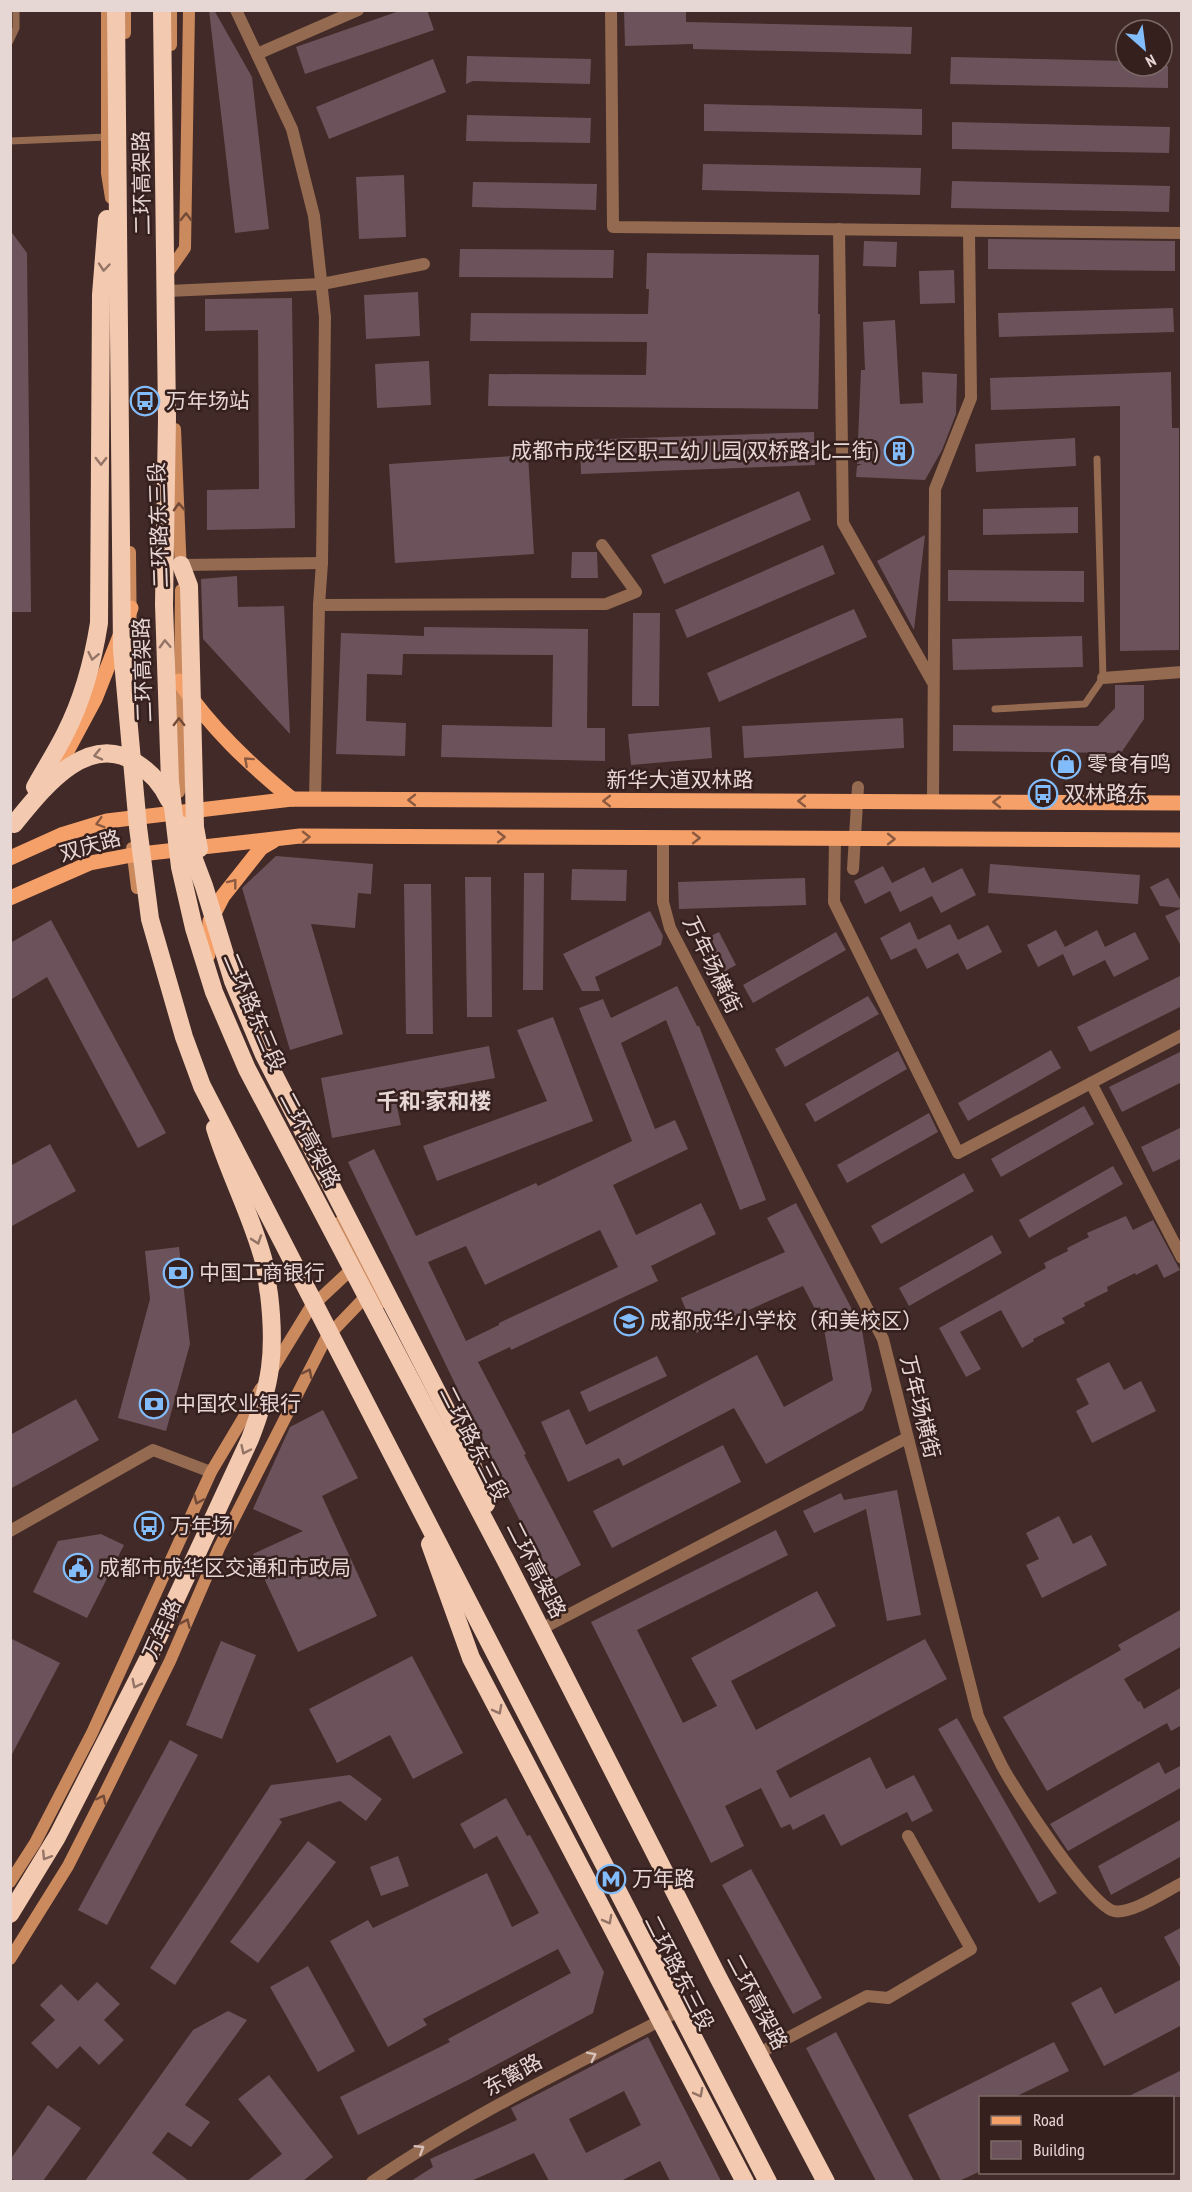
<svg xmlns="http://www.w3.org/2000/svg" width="1192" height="2192" font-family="'PT Sans Narrow','Noto Sans SC',sans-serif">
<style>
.building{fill:#6c535b;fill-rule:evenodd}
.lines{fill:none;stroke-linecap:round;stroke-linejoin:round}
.lane{stroke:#946a50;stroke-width:7}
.street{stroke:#946a50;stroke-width:12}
.secondary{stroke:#cb895e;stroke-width:12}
.primary{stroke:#f6a069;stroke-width:15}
.highway{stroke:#f3c9af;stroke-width:18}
.oneway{stroke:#724a38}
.oneway2{stroke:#947466}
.oneway3{stroke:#8c5a40}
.oneway4{stroke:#d6c0ba}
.labels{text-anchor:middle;stroke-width:5;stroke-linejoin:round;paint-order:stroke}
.street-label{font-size:21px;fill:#e6d6d4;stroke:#36201e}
.poi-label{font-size:21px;fill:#e6d6d4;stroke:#36201e;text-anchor:start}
.neighbourhood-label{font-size:22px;font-weight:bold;fill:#e6d6d4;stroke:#36201e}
</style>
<rect width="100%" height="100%" fill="#412a27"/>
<g class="building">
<path d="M209 10H214L252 77 269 229 235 233Z"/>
<path d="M402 10H427L434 30 305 74 296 47Z"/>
<path d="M624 10H686V22L912 27 911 54 693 49V44L625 46Z"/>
<path d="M467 56 591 59 590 84 473 81 466 84Z"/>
<path d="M951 57 1126 61V66H1168V88L950 84Z"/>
<path d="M433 59 446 92 329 139 316 107Z"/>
<path d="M704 104 922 109V135L704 131Z"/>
<path d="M467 115 591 118 590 143 466 141Z"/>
<path d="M952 122 1170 127 1169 153 952 149Z"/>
<path d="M703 164 921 168 920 195 702 190Z"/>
<path d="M404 175 406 237 359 239 356 177Z"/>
<path d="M952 181 1170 186 1169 212 951 208Z"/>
<path d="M473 182 597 184 596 210 472 207Z"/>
<path d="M10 230 27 253 31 612H10Z"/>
<path d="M988 239 1175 241V271L988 269Z"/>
<path d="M864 241 897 242 896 267 863 266Z"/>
<path d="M460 249 614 250 613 278 459 277Z"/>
<path d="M647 253 819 255 818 314H820L818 409 488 406 489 374 646 375 647 342 470 341 471 313 648 314 649 289H646Z"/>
<path d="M954 270 955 303 920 304 919 271Z"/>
<path d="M418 292 420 336 366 339 364 295Z"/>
<path d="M292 298 295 528 207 530V490L259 489 258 330 205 331V299Z"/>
<path d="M1173 308 1174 332 999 337 998 313Z"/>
<path d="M895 320 900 404 923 403 922 372 957 374 956 414 942 450 925 480 856 477 857 466 862 464H857L861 370H865L863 322Z"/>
<path d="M429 361 431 405 377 408 375 364Z"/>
<path d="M1171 372 1172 428H1179V650L1120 651V406L991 410 990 378Z"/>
<path d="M814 432 815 465 581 474 580 440Z"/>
<path d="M1075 438 1076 466 976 472 975 444Z"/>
<path d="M528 455 534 554 395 563 389 464Z"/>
<path d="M799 491 811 520 664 584 651 555Z"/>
<path d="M1078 507V533L983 535V509Z"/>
<path d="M925 535 920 577 914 630 877 561Z"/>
<path d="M823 545 835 574 687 638 675 610Z"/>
<path d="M572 552H597L598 578H571Z"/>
<path d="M948 570 1084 571V602L948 601Z"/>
<path d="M237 576 238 607 284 606 290 734 203 639 201 579Z"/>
<path d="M854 609 867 637 719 702 707 673Z"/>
<path d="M633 613H660L659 706H632Z"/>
<path d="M424 627 588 629 587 728H605V761L441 757 442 725 552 727 553 655 403 654 402 675 367 674 366 721 406 723 405 756 336 754 341 633 424 636Z"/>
<path d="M1082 636 1083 667 953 670 952 639Z"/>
<path d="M1115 685H1144V719L1121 753 953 751V725L1098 726 1115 708Z"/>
<path d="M903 718 904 748 744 758 742 726Z"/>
<path d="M710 727 712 758 631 765 628 734Z"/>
<path d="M276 856 373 864 371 894 358 893 355 928 311 924 343 1034 290 1050 242 888Z"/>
<path d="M990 864 1140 875 1138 904 988 893Z"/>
<path d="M883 866 892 883 924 867 932 883 962 868 976 895 941 913 932 896 900 912 890 891 865 904 854 881Z"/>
<path d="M572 869 627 870 626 901 571 900Z"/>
<path d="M524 873H544L543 990H523Z"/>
<path d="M465 877H491L492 1017H467Z"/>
<path d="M805 878 806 905 679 909 678 882Z"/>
<path d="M1168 878 1182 903V908L1160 906 1150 887Z"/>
<path d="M404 884H431L433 1034H406Z"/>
<path d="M1182 908V948L1165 916Z"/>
<path d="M650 911 663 936 661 945 595 977 600 991H582L563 954Z"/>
<path d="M51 920 166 1133 138 1148 47 977 10 1000V943Z"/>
<path d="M910 922 918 940 950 924 958 940 988 925 1002 952 967 970 958 953 927 969 916 948 891 960 880 938Z"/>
<path d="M1056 930 1065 947 1097 930 1105 947 1135 932 1149 959 1114 977 1105 960 1073 976 1063 954 1038 967 1027 945Z"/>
<path d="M719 932 736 965 716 976 699 942Z"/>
<path d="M836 932 846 950 753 1003 743 985Z"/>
<path d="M1182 975V1006L1090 1052 1077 1027Z"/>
<path d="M677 986 697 1026H699L766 1200 740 1210 666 1020 621 1043 655 1129 675 1120 688 1149 613 1185 636 1235 701 1203 716 1234 651 1266 658 1281 511 1350 510 1347 478 1362 526 1454 524 1455 581 1565 551 1581 500 1482 502 1480 456 1392 458 1390 348 1162 374 1149 416 1236 536 1183 538 1186 632 1141 579 1008 603 999 611 1018ZM600 1230 618 1267 499 1323V1325L466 1341 428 1262 466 1246 485 1285Z"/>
<path d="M868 996 879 1014 785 1067 775 1049Z"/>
<path d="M553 1017 593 1121 437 1181 423 1146 547 1101 517 1030Z"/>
<path d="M489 1046 495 1078 395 1097 401 1125 332 1138 321 1078Z"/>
<path d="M1051 1050 1061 1068 968 1121 958 1103Z"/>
<path d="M898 1051 907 1069 815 1122 805 1104Z"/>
<path d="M1182 1051V1082L1122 1112 1109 1087Z"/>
<path d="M1084 1106 1094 1124 1001 1177 991 1159Z"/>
<path d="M929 1113 938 1132 847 1183 837 1165Z"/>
<path d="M1182 1127V1158L1153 1172 1141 1147Z"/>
<path d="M50 1144 76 1191 10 1227V1166Z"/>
<path d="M1113 1166 1123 1184 1029 1238 1019 1220Z"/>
<path d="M964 1173 974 1191 881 1244 871 1226Z"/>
<path d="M796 1203 854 1313 859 1312 872 1390 863 1410 766 1464 734 1408 623 1466 619 1458 568 1482 541 1422 569 1409 586 1445 757 1355 784 1407 833 1380 820 1307 815 1309 803 1286 696 1333 681 1298 785 1252 767 1218Z"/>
<path d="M1126 1216 1133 1230 1153 1220 1180 1270 1164 1278 1157 1264 1136 1275 1135 1273 1107 1287 1108 1291 1084 1303 1085 1306 1062 1318 1065 1323 1033 1339 1034 1341 1022 1348 1001 1310 960 1332 981 1369 966 1377 939 1328 1046 1268 1044 1263 1068 1251 1067 1248 1089 1237 1087 1233Z"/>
<path d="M992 1235 1002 1253 909 1306 899 1288Z"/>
<path d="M179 1247 190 1344 166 1431 118 1418 150 1299 145 1251Z"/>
<path d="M657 1356 667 1376 589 1412 580 1392Z"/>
<path d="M1109 1362 1124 1390 1141 1381 1156 1411 1092 1443 1076 1411 1089 1404 1076 1379Z"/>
<path d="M76 1399 99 1440 10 1489V1435Z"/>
<path d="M323 1410 358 1478 322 1496 377 1616 298 1652 253 1554 303 1531 253 1509 290 1427Z"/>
<path d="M723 1445 741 1482 612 1548 593 1511Z"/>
<path d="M897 1490 921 1615 887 1621 866 1509 814 1533 803 1511 841 1493 844 1500Z"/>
<path d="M1059 1516 1073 1544 1091 1535 1107 1565 1042 1598 1026 1565 1039 1559 1026 1533Z"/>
<path d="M776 1530 788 1555 637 1630 683 1723 717 1706 691 1658 817 1591 836 1626 731 1681 756 1730 925 1639 947 1679 776 1771 790 1798 870 1757 886 1789 914 1775 933 1811 912 1822 907 1812 841 1846 824 1814 793 1830 790 1824 781 1828 761 1788 725 1806 744 1846 711 1863 591 1622Z"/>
<path d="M101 1534 124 1545 87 1618 33 1592 58 1541Z"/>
<path d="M1182 1609V1646L1124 1679 1138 1702 1140 1701 1144 1709 1182 1687V1725L1171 1731 1167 1723 1047 1791 1003 1717 1121 1650 1118 1645Z"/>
<path d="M10 1638 60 1663 10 1758Z"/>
<path d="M221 1641 256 1655 222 1739 186 1725Z"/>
<path d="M412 1656 463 1753 413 1779 390 1735 337 1763 309 1709Z"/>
<path d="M957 1718 1057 1893 1039 1903 938 1729Z"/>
<path d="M170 1740 198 1755 107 1925 78 1910Z"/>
<path d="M1159 1762 1165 1774 1182 1765V1787L1068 1851 1050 1824Z"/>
<path d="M350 1775 382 1799 366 1821 340 1801 279 1819 282 1822 175 1985 150 1968 271 1785Z"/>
<path d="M506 1798 527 1836 530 1835 604 1972 593 2013 470 2079 358 2135 340 2097 450 2042 448 2039 571 1973 558 1949 423 2019 427 2025 388 2047 330 1941 368 1920 373 1928 487 1873 512 1927 539 1913 497 1836 474 1849 460 1824Z"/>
<path d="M1182 1819V1856L1111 1895 1098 1866Z"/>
<path d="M308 1841 336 1862 258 1963 230 1942Z"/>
<path d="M398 1856 409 1886 381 1896 370 1867Z"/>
<path d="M751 1869 822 1998 793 2014 722 1885Z"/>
<path d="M1182 1927V1971L1164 1937Z"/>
<path d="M308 1966 355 2051 318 2072 270 1987Z"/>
<path d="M1182 1979V2025L1104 2066 1071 2003 1101 1987 1115 2014Z"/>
<path d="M97 1982 120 2004 104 2020 124 2040 99 2065 80 2046 57 2069 31 2043 55 2020 40 2005 61 1984 78 2001Z"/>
<path d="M228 2011 247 2020 185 2105 210 2122 191 2147 168 2132 152 2153 189 2181H85L193 2030Z"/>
<path d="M836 2032 914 2181H876L806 2048Z"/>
<path d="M648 2037 721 2181H670L660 2161 621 2181H549L534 2153 471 2181H411L433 2167 430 2159 517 2120 511 2108ZM624 2091 641 2125 586 2153 569 2119Z"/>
<path d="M1054 2042 1069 2071 1015 2097H981V2171L959 2181H941L908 2115Z"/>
<path d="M1182 2070V2097H1127Z"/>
<path d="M269 2075 333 2157 303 2181H247L282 2154 238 2099Z"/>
<path d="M48 2105 81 2128 43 2181H16L10 2178V2160Z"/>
</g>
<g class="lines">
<g class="lane">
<path d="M10 41 16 28V10"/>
<path d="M10 141 107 137"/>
<path d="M995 709 1085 704 1103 678 1097 459"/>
</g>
<g class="street">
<path d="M236 10 292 129 314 216 325 317 322 563 319 605 315 799"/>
<path d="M611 10 613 227 1182 233"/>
<path d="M257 54 358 10"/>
<path d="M839 229 843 523 932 681"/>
<path d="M168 291 322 284 424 264"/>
<path d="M181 565 322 563"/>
<path d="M319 605 606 604 636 592 602 545"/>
<path d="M1103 678 1182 672"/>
<path d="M933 802 935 489 971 398 969 231"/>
<path d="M663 838V902L670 928 883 1339 978 1716C986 1733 994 1750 1002 1766 1016 1792 1090 1906 1114 1911 1131 1915 1166 1891 1182 1883"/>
<path d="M835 839 834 902 958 1153 1182 1035"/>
<path d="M853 869 858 787"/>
<path d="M1091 1083 1182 1258"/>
<path d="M10 1531 153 1450 211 1472"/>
<path d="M545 1627 907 1438"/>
<path d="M765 2050 867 1996 888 1998 971 1949 908 1836"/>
<path d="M372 2182C468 2116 574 2065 677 2012"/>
</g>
<g class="secondary">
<path d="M107 10V173L111 198"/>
<path d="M125 33V10"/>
<path d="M171 45V10"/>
<path d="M169 271 185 248 189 10"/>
<path d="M175 429 181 573"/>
<path d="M130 552 131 657"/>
<path d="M179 792 181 590"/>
<path d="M132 848 137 888"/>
<path d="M338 1223 380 1303"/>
<path d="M272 1370 310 1308 356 1265"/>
<path d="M10 1882 35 1843 92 1733 211 1472 261 1388"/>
<path d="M10 1959 68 1866 103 1797 170 1661 219 1548 326 1338 370 1292"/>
</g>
<g class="primary">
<path d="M179 681C211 728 248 763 292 799"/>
<path d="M52 779 95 699 131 608"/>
<path d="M10 858 61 835 107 821 292 799 1182 803"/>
<path d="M10 898 90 863 132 855 300 836 1182 840"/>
<path d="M208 955 210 921 223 896 261 848 273 841"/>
</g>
<g class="highway">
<path d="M116 10 122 650 138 827 150 919 184 1037 202 1086 768 2182"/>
<path d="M162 10 167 418 164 605 170 782 180 867 194 928 214 992 247 1069 505 1559 719 1979 826 2182"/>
<path d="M181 565 189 586 195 827 199 849"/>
<path d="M35 787C45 769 56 752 65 734 83 699 93 661 99 623L101 295 107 219"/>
<path d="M14 824C42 790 86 731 135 762 151 772 161 783 169 800"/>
<path d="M181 825 204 886 233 981 264 1055 467 1450 486 1504"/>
<path d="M430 1544 471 1658 745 2182"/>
<path d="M10 1914 57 1837 149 1657 250 1439C271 1385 276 1352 269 1294 267 1284 267 1273 264 1262 252 1216 229 1174 215 1128"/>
</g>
</g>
<defs><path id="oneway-chevron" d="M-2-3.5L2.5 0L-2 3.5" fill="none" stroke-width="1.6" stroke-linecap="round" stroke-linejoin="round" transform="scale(1.5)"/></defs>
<g class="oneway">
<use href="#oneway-chevron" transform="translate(186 217) rotate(-89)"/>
<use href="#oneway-chevron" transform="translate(179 507) rotate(-93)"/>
<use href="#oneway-chevron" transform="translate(179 722) rotate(-90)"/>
<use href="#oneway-chevron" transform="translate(308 1373) rotate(-63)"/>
<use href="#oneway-chevron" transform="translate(198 1500) rotate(114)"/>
<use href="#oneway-chevron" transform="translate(186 1623) rotate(-66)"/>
<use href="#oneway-chevron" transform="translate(102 1799) rotate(-63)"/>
</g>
<g class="oneway2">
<use href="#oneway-chevron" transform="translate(104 267) rotate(95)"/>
<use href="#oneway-chevron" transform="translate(101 461) rotate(90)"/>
<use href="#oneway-chevron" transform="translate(165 644) rotate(-92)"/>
<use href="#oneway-chevron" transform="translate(93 656) rotate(102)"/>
<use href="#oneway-chevron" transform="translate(98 755) rotate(167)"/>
<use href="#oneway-chevron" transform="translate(257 1240) rotate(71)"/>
<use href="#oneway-chevron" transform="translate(245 1450) rotate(115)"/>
<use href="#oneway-chevron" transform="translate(136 1684) rotate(117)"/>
<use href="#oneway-chevron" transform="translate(498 1710) rotate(62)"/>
<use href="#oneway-chevron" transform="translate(46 1856) rotate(122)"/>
<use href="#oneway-chevron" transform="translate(608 1920) rotate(62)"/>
<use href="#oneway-chevron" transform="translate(699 2093) rotate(62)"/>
</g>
<g class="oneway3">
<use href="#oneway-chevron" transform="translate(248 761) rotate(-138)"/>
<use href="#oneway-chevron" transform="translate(412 800) rotate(-180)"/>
<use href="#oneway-chevron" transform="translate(607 801) rotate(-180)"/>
<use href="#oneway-chevron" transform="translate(802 801) rotate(-180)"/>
<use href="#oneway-chevron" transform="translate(997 802) rotate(-180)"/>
<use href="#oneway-chevron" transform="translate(100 823) rotate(164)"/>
<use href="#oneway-chevron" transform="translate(306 837) rotate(-1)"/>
<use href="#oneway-chevron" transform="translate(501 837)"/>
<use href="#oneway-chevron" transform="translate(696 838)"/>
<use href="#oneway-chevron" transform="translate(891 839)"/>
<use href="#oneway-chevron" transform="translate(233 883) rotate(-52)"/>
</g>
<g class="oneway4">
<use href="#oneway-chevron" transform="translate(592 2056) rotate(-27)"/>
<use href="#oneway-chevron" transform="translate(420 2149) rotate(-32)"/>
</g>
<defs>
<g id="bus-ring" transform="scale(1.5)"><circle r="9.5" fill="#36201e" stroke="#82bcfa" stroke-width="1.5"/><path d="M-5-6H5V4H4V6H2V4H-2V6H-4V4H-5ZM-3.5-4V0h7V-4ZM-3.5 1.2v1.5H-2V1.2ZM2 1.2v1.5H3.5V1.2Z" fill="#82bcfa"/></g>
<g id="building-ring" transform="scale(1.5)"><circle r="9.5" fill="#36201e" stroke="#82bcfa" stroke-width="1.5"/><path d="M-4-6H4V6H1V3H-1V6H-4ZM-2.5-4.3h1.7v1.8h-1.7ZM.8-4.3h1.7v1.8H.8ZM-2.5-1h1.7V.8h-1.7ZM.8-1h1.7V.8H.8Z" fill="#82bcfa"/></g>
<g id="shop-ring" transform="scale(1.5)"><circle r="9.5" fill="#36201e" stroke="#82bcfa" stroke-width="1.5"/><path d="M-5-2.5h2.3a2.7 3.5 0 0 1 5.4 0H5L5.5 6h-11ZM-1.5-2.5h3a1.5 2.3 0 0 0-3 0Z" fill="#82bcfa"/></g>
<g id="bank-ring" transform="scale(1.5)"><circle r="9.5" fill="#36201e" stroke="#82bcfa" stroke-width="1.5"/><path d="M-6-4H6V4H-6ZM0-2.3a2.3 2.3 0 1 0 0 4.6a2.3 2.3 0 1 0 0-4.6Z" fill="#82bcfa"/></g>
<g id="school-ring" transform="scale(1.5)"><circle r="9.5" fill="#36201e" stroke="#82bcfa" stroke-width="1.5"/><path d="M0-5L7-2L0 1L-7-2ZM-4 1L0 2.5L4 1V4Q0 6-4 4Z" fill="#82bcfa"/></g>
<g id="civic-ring" transform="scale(1.5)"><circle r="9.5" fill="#36201e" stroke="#82bcfa" stroke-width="1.5"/><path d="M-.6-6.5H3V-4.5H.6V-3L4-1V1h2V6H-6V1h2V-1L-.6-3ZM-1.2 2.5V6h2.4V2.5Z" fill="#82bcfa"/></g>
<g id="metro-ring" transform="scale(1.5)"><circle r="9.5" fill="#36201e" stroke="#82bcfa" stroke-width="1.5"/><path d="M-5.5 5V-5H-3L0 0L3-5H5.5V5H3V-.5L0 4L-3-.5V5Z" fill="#82bcfa"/></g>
</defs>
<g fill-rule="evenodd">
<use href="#bus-ring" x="145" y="401"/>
<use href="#building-ring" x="899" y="451"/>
<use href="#shop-ring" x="1066" y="764"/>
<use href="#bus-ring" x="1043" y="794"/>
<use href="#bank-ring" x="178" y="1273"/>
<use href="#school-ring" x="629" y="1321"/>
<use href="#bank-ring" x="154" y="1404"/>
<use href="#bus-ring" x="149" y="1526"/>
<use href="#civic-ring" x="78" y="1568"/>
<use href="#metro-ring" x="611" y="1879"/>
</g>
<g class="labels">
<g class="street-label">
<text transform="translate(142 183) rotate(-91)" y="7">二环高架路</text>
<text transform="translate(159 525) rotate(-92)" y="7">二环路东三段</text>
<text transform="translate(143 670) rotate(-92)" y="7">二环高架路</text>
<text x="680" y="787">新华大道双林路</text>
<text transform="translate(90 846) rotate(-16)" y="7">双庆路</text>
<text transform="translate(712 965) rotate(64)" y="7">万年场横街</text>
<text transform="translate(254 1012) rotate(67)" y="7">二环路东三段</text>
<text transform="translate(310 1140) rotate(62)" y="7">二环高架路</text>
<text transform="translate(920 1407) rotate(76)" y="7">万年场横街</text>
<text transform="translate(474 1444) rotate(63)" y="7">二环路东三段</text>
<text transform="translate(536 1570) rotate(63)" y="7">二环高架路</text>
<text transform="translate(162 1629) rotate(-66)" y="7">万年路</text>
<text transform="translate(679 1973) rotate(63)" y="7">二环路东三段</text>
<text transform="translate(757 2002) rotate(62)" y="7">二环高架路</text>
<text transform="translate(513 2075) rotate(-29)" y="7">东篱路</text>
</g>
<g class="poi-label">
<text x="166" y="408">万年场站</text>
<text x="878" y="458" text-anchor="end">成都市成华区职工幼儿园(双桥路北二街)</text>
<text x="1087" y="771">零食有鸣</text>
<text x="1064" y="801">双林路东</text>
<text x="199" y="1280">中国工商银行</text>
<text x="650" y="1328">成都成华小学校（和美校区）</text>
<text x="175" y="1411">中国农业银行</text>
<text x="170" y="1533">万年场</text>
<text x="99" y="1575">成都市成华区交通和市政局</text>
<text x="632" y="1886">万年路</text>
</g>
<g class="neighbourhood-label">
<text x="434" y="1109">千和·家和楼</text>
</g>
</g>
<rect width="1192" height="2192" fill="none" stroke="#e6d6d4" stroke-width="24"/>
<rect x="979" y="2096" width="195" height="78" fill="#36201e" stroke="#7c6967" stroke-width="1.5"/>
<rect x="991" y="2116" width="30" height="9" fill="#f6a069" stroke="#7c6967" stroke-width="1.5"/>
<text x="1033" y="2126" font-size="18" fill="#e6d6d4">Road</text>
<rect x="991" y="2141" width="30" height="18" fill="#6c535b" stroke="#7c6967" stroke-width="1.5"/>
<text x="1033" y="2156" font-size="18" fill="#e6d6d4">Building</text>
<g transform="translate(1144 48) rotate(152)"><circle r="28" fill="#36201e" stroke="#7c6967" stroke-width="1.5"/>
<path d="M0-4.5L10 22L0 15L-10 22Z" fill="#82bcfa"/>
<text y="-9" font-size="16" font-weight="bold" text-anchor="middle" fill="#e6d6d4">N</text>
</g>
</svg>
